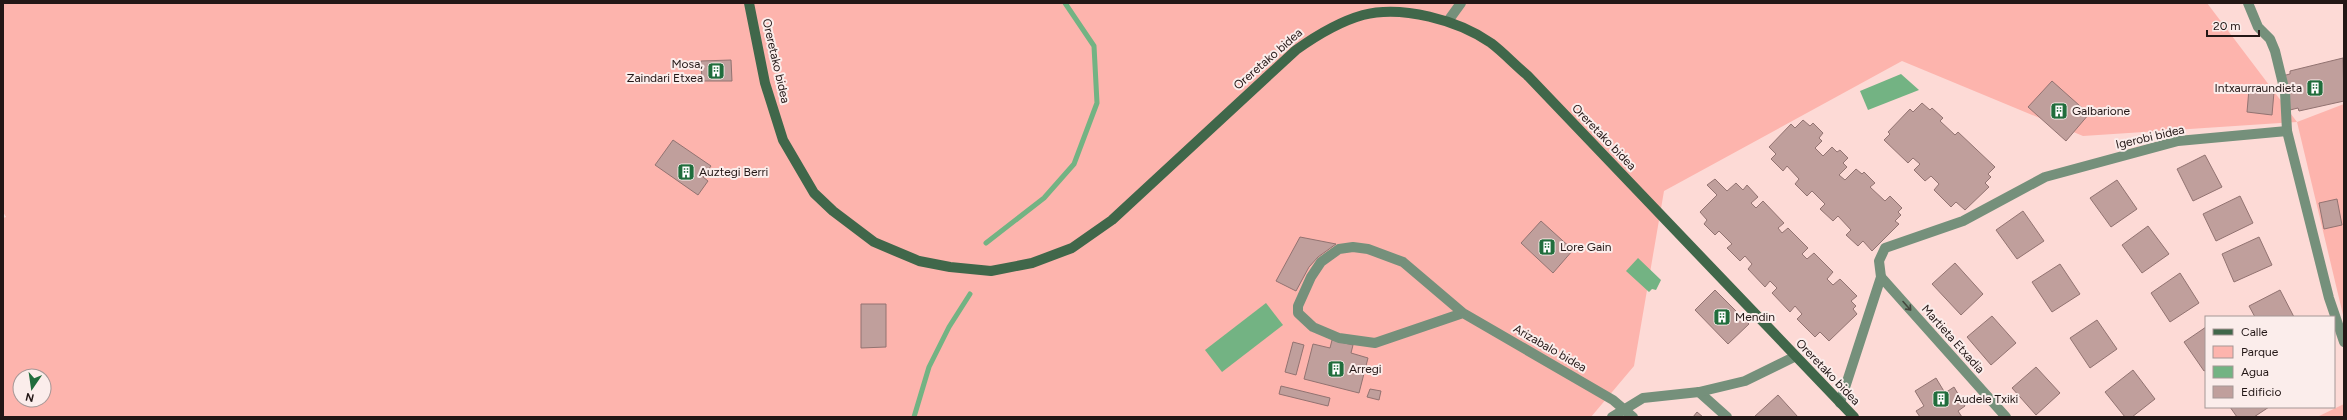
<svg xmlns="http://www.w3.org/2000/svg" width="2347" height="420" font-family="Figtree,sans-serif">
<style>
.green{fill:#fdb4ad;fill-rule:evenodd}
.water{fill:#73b383}
.lines{fill:none;stroke-linecap:round;stroke-linejoin:round}
.stream{stroke:#73b383;stroke-width:5}
.building{fill:#c09f9c;stroke:#927371}
.street{stroke:#75907b;stroke-width:10}
.secondary{stroke:#40674a;stroke-width:10}
.oneway{stroke:#44473e}
.labels{text-anchor:middle;stroke-width:4;stroke-linejoin:round;paint-order:stroke}
.street-label{font-size:12px;fill:#231716;stroke:#fbedeb}
.poi-label{font-size:12px;fill:#231716;stroke:#fbedeb;text-anchor:start}
</style>
<rect width="100%" height="100%" fill="#fddad6"/>
<g class="green">
<path d="M3 3H2207L2297 122 2344 104V319L2297 122 2083 136 1902 61 1664 191 1634 366 1591 417H3V218L6 217 3 212ZM20 376H44V400H20Z"/>
<path d="M2344 404V417H2317Z"/>
</g>
<g class="water">
<path d="M1901 74 1919 90 1868 110 1860 91Z"/>
<path d="M1638 258 1661 280 1656 290 1652 289 1649 292 1626 271Z"/>
<path d="M1266 303 1283 325 1222 372 1205 350Z"/>
</g>
<g class="lines">
<g class="stream">
<path d="M986 243 1044 198 1074 164 1097 103 1094 46 1065 3"/>
<path d="M914 417 929 367 949 327 970 294"/>
</g>
</g>
<g class="building">
<path d="M2343 58 2344 101 2299 111 2298 108 2290 110 2282 76 2290 74V71Z"/>
<path d="M731 60 732 81H702L701 61Z"/>
<path d="M2052 81 2089 114 2066 141 2028 107Z"/>
<path d="M2249 89 2274 92 2272 115 2247 112Z"/>
<path d="M1922 103 1930 110 1932 108 1943 118 1940 121 1955 135 1958 132 1995 167 1988 174 1991 177 1985 183 1989 187 1965 210 1956 202 1951 207 1934 190 1939 184 1931 176 1925 181 1914 170 1920 164 1913 158 1908 163 1884 140 1890 134 1888 132 1910 109 1913 112Z"/>
<path d="M1803 120 1810 126 1813 123 1823 133 1819 138 1822 141 1815 148 1823 156 1832 147 1837 152 1840 150 1848 158 1843 163 1847 167 1839 175 1845 180 1856 169 1862 174 1864 172 1875 183 1870 187 1885 201 1890 196 1902 208 1898 212 1901 215 1895 221 1899 224 1872 251 1863 241 1858 246 1846 235 1851 230 1838 216 1833 221 1820 209 1825 204 1812 191 1807 196 1795 184 1799 179 1787 166 1783 171 1771 159 1776 154 1769 147 1791 124 1795 128Z"/>
<path d="M673 140 711 166 703 177 708 181 698 195 655 165Z"/>
<path d="M2205 155 2222 187 2193 201 2177 169Z"/>
<path d="M1715 179 1727 191 1736 183 1743 190 1747 185 1758 197 1751 203 1756 208 1763 201 1784 223 1778 228 1782 233 1788 228 1808 248 1802 254 1807 259 1814 253 1833 272 1827 279 1833 285 1840 279 1857 296 1851 301 1856 306 1853 309 1857 314 1829 341 1820 332 1815 337 1797 319 1802 314 1795 306 1790 312 1772 293 1777 288 1770 281 1765 287 1748 269 1752 264 1745 256 1740 261 1727 248 1732 244 1719 231 1715 235 1704 224 1707 220 1700 212 1717 195 1707 185Z"/>
<path d="M2117 180 2137 209 2111 227 2090 198Z"/>
<path d="M2240 196 2253 223 2216 241 2203 214Z"/>
<path d="M2337 199 2342 225 2324 229 2319 203Z"/>
<path d="M2023 211 2044 241 2017 259 1996 230Z"/>
<path d="M1541 221 1573 250 1553 273 1521 243Z"/>
<path d="M2148 226 2169 254 2142 273 2122 245Z"/>
<path d="M1300 237 1336 244 1318 257 1309 267 1296 291 1276 281Z"/>
<path d="M2259 237 2272 265 2234 282 2222 254Z"/>
<path d="M1955 263 1983 294 1961 315 1932 284Z"/>
<path d="M2060 264 2080 294 2052 312 2032 282Z"/>
<path d="M2180 273 2199 303 2170 322 2151 293Z"/>
<path d="M1715 290 1749 324 1728 344 1695 310Z"/>
<path d="M2280 290 2294 317H2255L2249 306Z"/>
<path d="M861 304H886V347L861 348Z"/>
<path d="M1992 316 2016 343 1991 365 1967 337Z"/>
<path d="M2097 320 2117 349 2090 368 2070 338Z"/>
<path d="M2206 327V370L2204 371 2184 342Z"/>
<path d="M1332 340 1353 345 1351 353 1368 358 1359 393 1304 379 1313 344 1330 348Z"/>
<path d="M1293 342 1304 345 1296 375 1285 372Z"/>
<path d="M2036 367 2060 393 2036 415 2012 388Z"/>
<path d="M2133 370 2155 399 2132 417H2125L2105 392Z"/>
<path d="M1936 378 1945 393 1954 387 1965 406 1958 411 1962 417H1920L1916 411 1924 406 1915 391Z"/>
<path d="M1281 386 1330 398 1328 406 1279 394Z"/>
<path d="M1370 389 1381 391 1379 400 1367 397Z"/>
<path d="M1778 395 1798 417H1754Z"/>
<path d="M2230 407H2269L2254 417H2237Z"/>
<path d="M1697 412 1703 417H1693Z"/>
</g>
<g class="lines">
<g class="street">
<path d="M2248 3 2258 27 2270 39 2275 51 2285 92 2287 131 2329 298 2344 342"/>
<path d="M1448 21 1461 3"/>
<path d="M1881 277 2006 417"/>
<path d="M1463 313 1403 262 1368 249 1353 247 1339 249 1321 262 1311 277 1298 306V313L1313 327 1339 338 1375 343 1463 313 1613 400 1633 417"/>
<path d="M1699 392 1727 417"/>
<path d="M1840 403 1881 277 1879 261 1885 248 1963 221 2045 177 2178 141 2287 131"/>
<path d="M1612 417 1643 398 1699 392 1745 381 1794 357"/>
</g>
<path class="secondary" d="M749 3 765 83 783 140 814 193 833 211 874 242 919 261 950 267 991 271 1032 263 1072 248 1112 220 1296 50C1317 35 1338 22 1363 15 1402 5 1458 20 1491 43 1503 52 1515 65 1527 75L1854 417"/>
</g>
<defs><path id="oneway-shaft" d="M-6 0H5M1.5-3L5.5 0L1.5 3" fill="none" stroke-width="1.6" stroke-linecap="round" stroke-linejoin="round"/></defs>
<use class="oneway" href="#oneway-shaft" transform="translate(1907 306) rotate(48)"/>
<defs>
<g id="building-square" transform="scale(0.9)"><rect x="-9" y="-9" width="18" height="18" rx="4" fill="#206d3c" stroke="#fbedeb"/><path d="M-4-6H4V6H1V3H-1V6H-4ZM-2.5-4.3h1.7v1.8h-1.7ZM.8-4.3h1.7v1.8H.8ZM-2.5-1h1.7V.8h-1.7ZM.8-1h1.7V.8H.8Z" fill="#fff"/></g>
</defs>
<g fill-rule="evenodd">
<use href="#building-square" x="716" y="71"/>
<use href="#building-square" x="2315" y="88"/>
<use href="#building-square" x="2059" y="111"/>
<use href="#building-square" x="686" y="172"/>
<use href="#building-square" x="1547" y="247"/>
<use href="#building-square" x="1722" y="317"/>
<use href="#building-square" x="1336" y="369"/>
<use href="#building-square" x="1941" y="399"/>
</g>
<g class="labels">
<g class="street-label">
<text transform="translate(1268 59) rotate(-41)" y="4">Oreretako bidea</text>
<text transform="translate(776 61) rotate(77)" y="4">Oreretako bidea</text>
<text transform="translate(1604 137) rotate(46)" y="4">Oreretako bidea</text>
<text transform="translate(2150 137) rotate(-13)" y="4">Igerobi bidea</text>
<text transform="translate(1953 339) rotate(48)" y="4">Martieta Etxadia</text>
<text transform="translate(1550 348) rotate(30)" y="4">Arizabalo bidea</text>
<text transform="translate(1828 372) rotate(46)" y="4">Oreretako bidea</text>
</g>
<g class="poi-label">
<text x="703" y="68" text-anchor="end">Mosa,<tspan x="703" dy="14">Zaindari Etxea</tspan></text>
<text x="2302" y="92" text-anchor="end">Intxaurraundieta</text>
<text x="2072" y="115">Galbarione</text>
<text x="699" y="176">Auztegi Berri</text>
<text x="1560" y="251">Lore Gain</text>
<text x="1735" y="321">Mendin</text>
<text x="1349" y="373">Arregi</text>
<text x="1954" y="403">Audele Txiki</text>
</g>
</g>
<rect width="2347" height="420" fill="none" stroke="#231716" stroke-width="8"/>
<rect x="2205" y="316" width="130" height="92" fill="#fbedeb" stroke="#a59796"/>
<rect x="2213" y="329" width="20" height="6" fill="#40674a" stroke="#a59796"/>
<text x="2241" y="336" font-size="12" fill="#231716">Calle</text>
<rect x="2213" y="346" width="20" height="12" fill="#fdb4ad" stroke="#a59796"/>
<text x="2241" y="356" font-size="12" fill="#231716">Parque</text>
<rect x="2213" y="366" width="20" height="12" fill="#73b383" stroke="#a59796"/>
<text x="2241" y="376" font-size="12" fill="#231716">Agua</text>
<rect x="2213" y="386" width="20" height="12" fill="#c09f9c" stroke="#a59796"/>
<text x="2241" y="396" font-size="12" fill="#231716">Edificio</text>
<g transform="translate(32 388) rotate(193)"><circle r="19" fill="#fbedeb" stroke="#a59796"/>
<path d="M0-3L7 15L0 10L-7 15Z" fill="#206d3c"/>
<text y="-6" font-size="11" font-weight="bold" text-anchor="middle" fill="#231716">N</text>
</g>
<path d="M2207 30v6h52v-6" fill="none" stroke="#231716" stroke-width="2"/>
<text x="2213" y="30" font-size="12" fill="#231716" stroke="#fbedeb" stroke-width="3" paint-order="stroke">20 m</text>
</svg>
